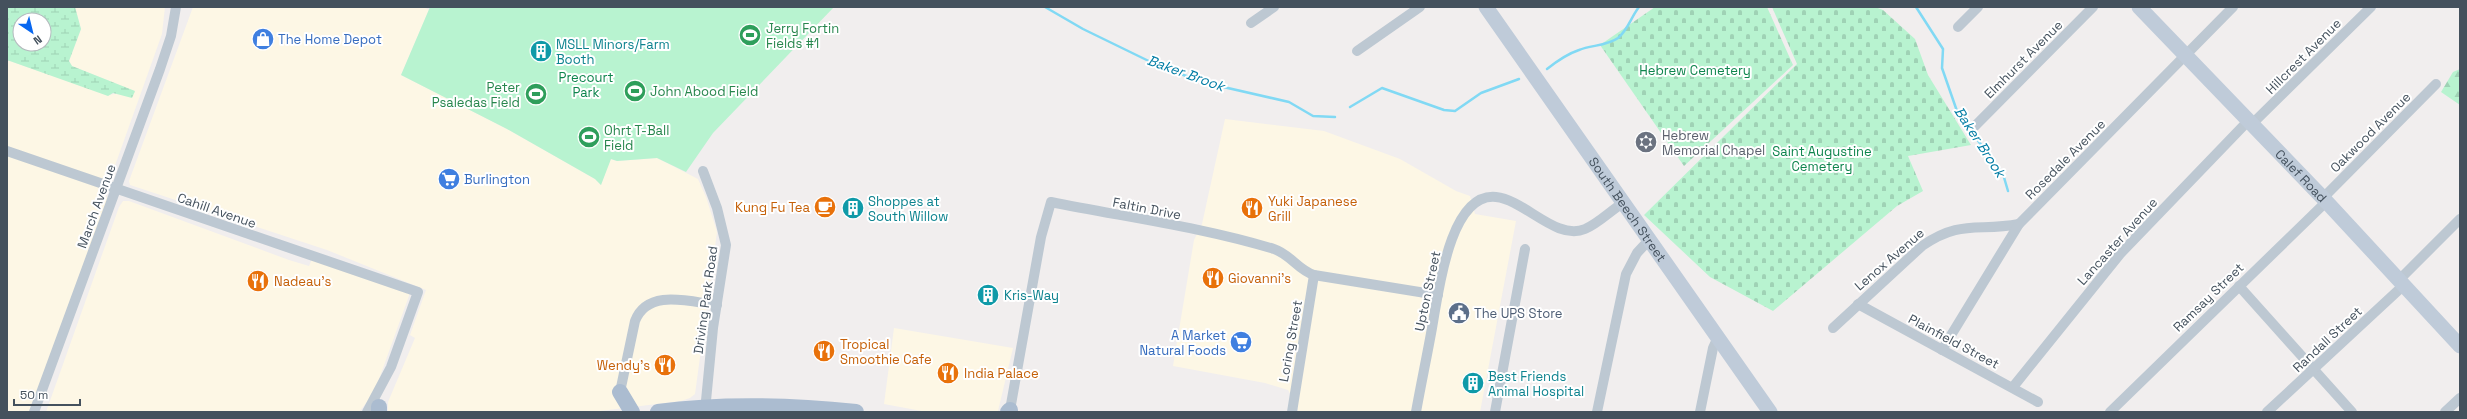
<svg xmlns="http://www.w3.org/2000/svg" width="2467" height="419" font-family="'Space Grotesk',sans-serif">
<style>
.commercial{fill:#fdf7e5}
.forest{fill:url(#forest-firs)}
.wetland{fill:url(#wetland-marsh);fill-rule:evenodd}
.cemetery{fill:url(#cemetery-stones)}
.park{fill:#b8f3d0}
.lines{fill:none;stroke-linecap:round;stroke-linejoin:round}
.stream{stroke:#81d9f4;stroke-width:2.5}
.street{stroke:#bdc8d2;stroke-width:10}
.secondary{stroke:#bfcbd9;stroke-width:15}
.primary{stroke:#abbcd0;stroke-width:16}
.labels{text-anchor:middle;stroke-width:4;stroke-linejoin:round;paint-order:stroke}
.leisure-label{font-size:13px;fill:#27864d;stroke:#fff;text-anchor:start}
.shop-label{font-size:13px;fill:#366cbe;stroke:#fff;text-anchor:start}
.culture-label{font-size:13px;fill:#0d838f;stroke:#fff;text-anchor:start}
.street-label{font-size:13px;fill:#44515d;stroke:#fff}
.park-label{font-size:13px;fill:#0e854d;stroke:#fff}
.worship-label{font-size:13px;fill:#5b616d;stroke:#fff;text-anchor:start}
.food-label{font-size:13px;fill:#c56008;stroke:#fff;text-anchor:start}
.service-label{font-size:13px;fill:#4e5e75;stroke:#fff;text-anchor:start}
.water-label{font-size:14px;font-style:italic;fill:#027da5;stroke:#fff}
</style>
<defs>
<pattern id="forest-firs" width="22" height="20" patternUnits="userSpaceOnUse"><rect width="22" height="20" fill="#b8f3d0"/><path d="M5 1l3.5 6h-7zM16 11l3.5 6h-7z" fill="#9fd2b5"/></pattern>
<pattern id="wetland-marsh" width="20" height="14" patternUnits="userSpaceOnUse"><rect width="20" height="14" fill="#b8f3d0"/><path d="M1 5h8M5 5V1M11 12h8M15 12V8" fill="none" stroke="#9fd2b5"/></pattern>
<pattern id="cemetery-stones" width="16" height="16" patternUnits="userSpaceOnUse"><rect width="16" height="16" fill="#b8f3d0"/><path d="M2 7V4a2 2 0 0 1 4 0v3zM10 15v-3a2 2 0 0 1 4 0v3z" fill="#9fd2b5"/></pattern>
</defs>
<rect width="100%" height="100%" fill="#f1eeee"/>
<g class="commercial">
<path d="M75 7H165L162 34 112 174 103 190 111 205 34 412H7V60L108 95 134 91 72 66 69 61 81 29Z"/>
<path d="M193 7H424L429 10 401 75 507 129 595 179 601 185 610 159 617 161 657 158 698 179 706 197 717 232 695 394 690 398 681 401 592 412H388V402L415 338 410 335 426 290 327 250 130 185 129 181Z"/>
<path d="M1225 119 1324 131 1400 159 1456 191 1470 196 1475 214 1516 221 1480 412H1298L1297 405 1288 390 1265 383 1173 366 1194 240 1202 224Z"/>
<path d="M123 201H129L289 260 309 266 312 259 410 293 374 393 359 412H46L119 207Z"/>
<path d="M894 328 1013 348 998 411 927 412 884 404Z"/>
</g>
<path class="forest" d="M2460 69V105L2441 92 2453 72Z"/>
<path class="wetland" d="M7 7H75L81 29 69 61 72 66 135 91 132 98 113 93 108 96 7 60ZM20 20H44V44H20Z"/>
<g class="cemetery">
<path d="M1655 7H1767L1793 65 1684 166 1600 45Z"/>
<path d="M1772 7H1875L1883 10 1915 39 1928 75 1971 145 1908 156 1923 191 1897 206 1773 311 1710 277 1644 215 1797 64Z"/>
</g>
<path class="park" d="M430 7H834L713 133 686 172 657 158 617 161 611 159 601 185 595 179 507 129 401 75Z"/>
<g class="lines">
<g class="stream">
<path d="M1045 7 1083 29 1161 67 1206 83 1289 102 1313 116 1335 117"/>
<path d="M1916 7 1943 49 1942 68 1958 114 2003 174 2008 191"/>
<path d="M1547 69C1557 61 1567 54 1579 50 1591 45 1607 46 1618 38 1628 30 1631 17 1639 7"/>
<path d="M1350 107 1382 88 1444 110 1455 111 1481 93 1519 79"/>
</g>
<g class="street">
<path d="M1251 23 1274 7"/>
<path d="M1958 27 1978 7"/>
<path d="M1357 51 1420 7"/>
<path d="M2252 124 2371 7"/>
<path d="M1972 129 2093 7"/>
<path d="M7 151 418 292 391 367 367 412"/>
<path d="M703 171 717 208 726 245 713 328 705 411"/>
<path d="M2323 198 2436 84"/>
<path d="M2399 280 2460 219"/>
<path d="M2239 286 2352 412"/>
<path d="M1858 304 2038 402"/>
<path d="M1833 328 1922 246C1961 219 1978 232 2019 224"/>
<path d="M1942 350 2019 224 2233 7"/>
<path d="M2013 387 2120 254 2249 120"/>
<path d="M620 392 635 321C648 288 690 302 717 305"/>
<path d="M1010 410 1041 237 1051 202C1125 217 1202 227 1274 249 1290 254 1298 270 1314 275L1438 295"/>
<path d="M34 412 160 69 171 36 176 7"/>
<path d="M1292 412 1314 275"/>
<path d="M1416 412C1421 384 1427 356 1432 328 1438 296 1449 192 1496 197 1525 200 1556 241 1585 229 1599 223 1610 211 1623 203"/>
<path d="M1495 412 1525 249"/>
<path d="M1597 412 1626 274 1637 253 1649 240"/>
<path d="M1700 412 1713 348 1718 337"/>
<path d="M2110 412 2326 202"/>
<path d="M2267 412 2404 285"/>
<path d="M2445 412 2460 398"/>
</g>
<g class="secondary">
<path id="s1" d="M1486 7 1770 412"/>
<path id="s2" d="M2139 7 2323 198 2460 346"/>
</g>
<g class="primary">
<path d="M620 392 632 412"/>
<path d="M379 407V412"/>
<path d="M658 412C724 403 789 405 856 412"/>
<path d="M1008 412 1010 410V412"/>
</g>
</g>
<defs>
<g id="stadium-disc" transform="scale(1.15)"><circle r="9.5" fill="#2e9e5b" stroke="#fff"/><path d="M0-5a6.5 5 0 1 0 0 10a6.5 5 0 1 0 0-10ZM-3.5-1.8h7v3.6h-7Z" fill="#fff"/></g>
<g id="shop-disc" transform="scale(1.15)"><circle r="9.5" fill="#3f7fe0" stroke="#fff"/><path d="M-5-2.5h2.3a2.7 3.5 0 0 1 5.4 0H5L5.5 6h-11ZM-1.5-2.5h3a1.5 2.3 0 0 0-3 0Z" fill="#fff"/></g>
<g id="building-disc" transform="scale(1.15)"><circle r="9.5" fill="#0f9aa8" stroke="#fff"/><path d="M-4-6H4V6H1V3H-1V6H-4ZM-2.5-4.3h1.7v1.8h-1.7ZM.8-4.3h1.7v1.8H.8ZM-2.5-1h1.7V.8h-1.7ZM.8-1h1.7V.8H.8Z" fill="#fff"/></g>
<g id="synagogue-disc" transform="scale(1.15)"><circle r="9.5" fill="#6b7280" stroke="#fff"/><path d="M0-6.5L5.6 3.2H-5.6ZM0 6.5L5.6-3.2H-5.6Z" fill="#fff"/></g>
<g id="supermarket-disc" transform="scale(1.15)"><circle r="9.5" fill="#3f7fe0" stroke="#fff"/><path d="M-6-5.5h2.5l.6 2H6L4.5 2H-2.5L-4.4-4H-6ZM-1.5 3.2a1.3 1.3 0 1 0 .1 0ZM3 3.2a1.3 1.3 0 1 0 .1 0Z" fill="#fff"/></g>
<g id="cafe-disc" transform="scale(1.15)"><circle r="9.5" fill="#e8710a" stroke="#fff"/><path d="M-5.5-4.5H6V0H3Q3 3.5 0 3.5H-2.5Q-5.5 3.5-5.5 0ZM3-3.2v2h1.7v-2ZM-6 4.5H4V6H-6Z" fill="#fff"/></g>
<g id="restaurant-disc" transform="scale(1.15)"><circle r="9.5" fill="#e8710a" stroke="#fff"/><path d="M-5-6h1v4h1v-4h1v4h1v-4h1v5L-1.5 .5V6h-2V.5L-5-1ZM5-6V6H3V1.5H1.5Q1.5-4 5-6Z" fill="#fff"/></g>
<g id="civic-disc" transform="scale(1.15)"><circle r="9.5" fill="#5c6f8a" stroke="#fff"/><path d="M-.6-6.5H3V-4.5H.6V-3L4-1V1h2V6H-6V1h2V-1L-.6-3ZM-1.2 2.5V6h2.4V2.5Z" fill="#fff"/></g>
</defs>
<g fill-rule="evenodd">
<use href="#stadium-disc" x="750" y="35"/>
<use href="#shop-disc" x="263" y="39"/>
<use href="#building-disc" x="541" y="51"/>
<use href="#stadium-disc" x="635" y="91"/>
<use href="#stadium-disc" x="536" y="94"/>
<use href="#stadium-disc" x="589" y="137"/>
<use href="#synagogue-disc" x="1646" y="142"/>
<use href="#supermarket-disc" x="449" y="179"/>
<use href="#cafe-disc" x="825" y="207"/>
<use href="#building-disc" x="853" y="208"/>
<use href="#restaurant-disc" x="1252" y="208"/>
<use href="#restaurant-disc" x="1213" y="278"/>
<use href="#restaurant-disc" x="258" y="281"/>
<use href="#building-disc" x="988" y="295"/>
<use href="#civic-disc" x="1459" y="313"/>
<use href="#supermarket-disc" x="1241" y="342"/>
<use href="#restaurant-disc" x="824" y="351"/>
<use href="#restaurant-disc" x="665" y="365"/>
<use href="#restaurant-disc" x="948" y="373"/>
<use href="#building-disc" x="1473" y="383"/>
</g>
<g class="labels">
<g class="leisure-label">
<text x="766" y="33">Jerry Fortin<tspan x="766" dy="15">Fields #1</tspan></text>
<text x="520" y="92" text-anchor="end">Peter<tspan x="520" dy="15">Psaledas Field</tspan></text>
<text x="650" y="96">John Abood Field</text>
<text x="604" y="135">Ohrt T-Ball<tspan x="604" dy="15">Field</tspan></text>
</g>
<g class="shop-label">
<text x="278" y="44">The Home Depot</text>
<text x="464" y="184">Burlington</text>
<text x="1226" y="340" text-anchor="end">A Market<tspan x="1226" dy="15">Natural Foods</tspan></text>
</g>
<g class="culture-label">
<text x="556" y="49">MSLL Minors/Farm<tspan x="556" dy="15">Booth</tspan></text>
<text x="868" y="206">Shoppes at<tspan x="868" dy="15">South Willow</tspan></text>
<text x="1004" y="300">Kris-Way</text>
<text x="1488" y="381">Best Friends<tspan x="1488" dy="15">Animal Hospital</tspan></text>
</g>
<g class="street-label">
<text transform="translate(2303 56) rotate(-45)" y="5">Hillcrest Avenue</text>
<text transform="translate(2023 59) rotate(-45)" y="5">Elmhurst Avenue</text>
<text transform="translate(2370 132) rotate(-45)" y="5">Oakwood Avenue</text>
<text transform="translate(2065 159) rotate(-45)" y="5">Rosedale Avenue</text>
<text dy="5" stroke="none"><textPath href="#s2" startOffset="234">Calef Road</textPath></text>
<text transform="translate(96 206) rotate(-70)" y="5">March Avenue</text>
<text transform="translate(1147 208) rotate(11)" y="5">Faltin Drive</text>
<text transform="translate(217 210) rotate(19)" y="5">Cahill Avenue</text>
<text dy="5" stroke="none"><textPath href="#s1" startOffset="247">South Beech Street</textPath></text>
<text transform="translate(2117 241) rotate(-48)" y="5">Lancaster Avenue</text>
<text transform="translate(1889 259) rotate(-41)" y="5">Lenox Avenue</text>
<text transform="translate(1427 291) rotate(-78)" y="5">Upton Street</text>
<text transform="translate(2208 297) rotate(-44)" y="5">Ramsay Street</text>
<text transform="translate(705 300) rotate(-82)" y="5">Driving Park Road</text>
<text transform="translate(2327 339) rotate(-43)" y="5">Randall Street</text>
<text transform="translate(1290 341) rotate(-80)" y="5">Loring Street</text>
<text transform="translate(1954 341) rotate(28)" y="5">Plainfield Street</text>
</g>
<g class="park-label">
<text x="1695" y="75">Hebrew Cemetery</text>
<text x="586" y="82">Precourt<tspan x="586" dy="15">Park</tspan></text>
<text x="1822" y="156">Saint Augustine<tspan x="1822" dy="15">Cemetery</tspan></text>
</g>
<g class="worship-label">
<text x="1662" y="140">Hebrew<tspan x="1662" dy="15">Memorial Chapel</tspan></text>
</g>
<g class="food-label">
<text x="1268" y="206">Yuki Japanese<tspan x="1268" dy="15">Grill</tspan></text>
<text x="810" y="212" text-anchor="end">Kung Fu Tea</text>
<text x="1228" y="283">Giovanni's</text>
<text x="274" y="286">Nadeau's</text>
<text x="840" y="349">Tropical<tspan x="840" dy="15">Smoothie Cafe</tspan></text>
<text x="650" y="370" text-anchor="end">Wendy's</text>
<text x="964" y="378">India Palace</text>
</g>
<g class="service-label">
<text x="1474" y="318">The UPS Store</text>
</g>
<g class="water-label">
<text transform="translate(1186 73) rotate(20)" y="5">Baker Brook</text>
<text transform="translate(1980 142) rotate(57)" y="5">Baker Brook</text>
</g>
</g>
<rect width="2467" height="419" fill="none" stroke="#44515d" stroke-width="16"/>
<g transform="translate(32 32) rotate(145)"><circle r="19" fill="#ffffff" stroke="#b4b9be"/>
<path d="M0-3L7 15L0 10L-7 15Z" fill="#0867f0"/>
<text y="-6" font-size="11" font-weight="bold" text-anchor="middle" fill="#44515d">N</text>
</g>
<path d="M14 399v6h66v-6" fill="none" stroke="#44515d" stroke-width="2"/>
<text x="20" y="399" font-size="12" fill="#44515d" stroke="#ffffff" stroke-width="3" paint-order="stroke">50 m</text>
</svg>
